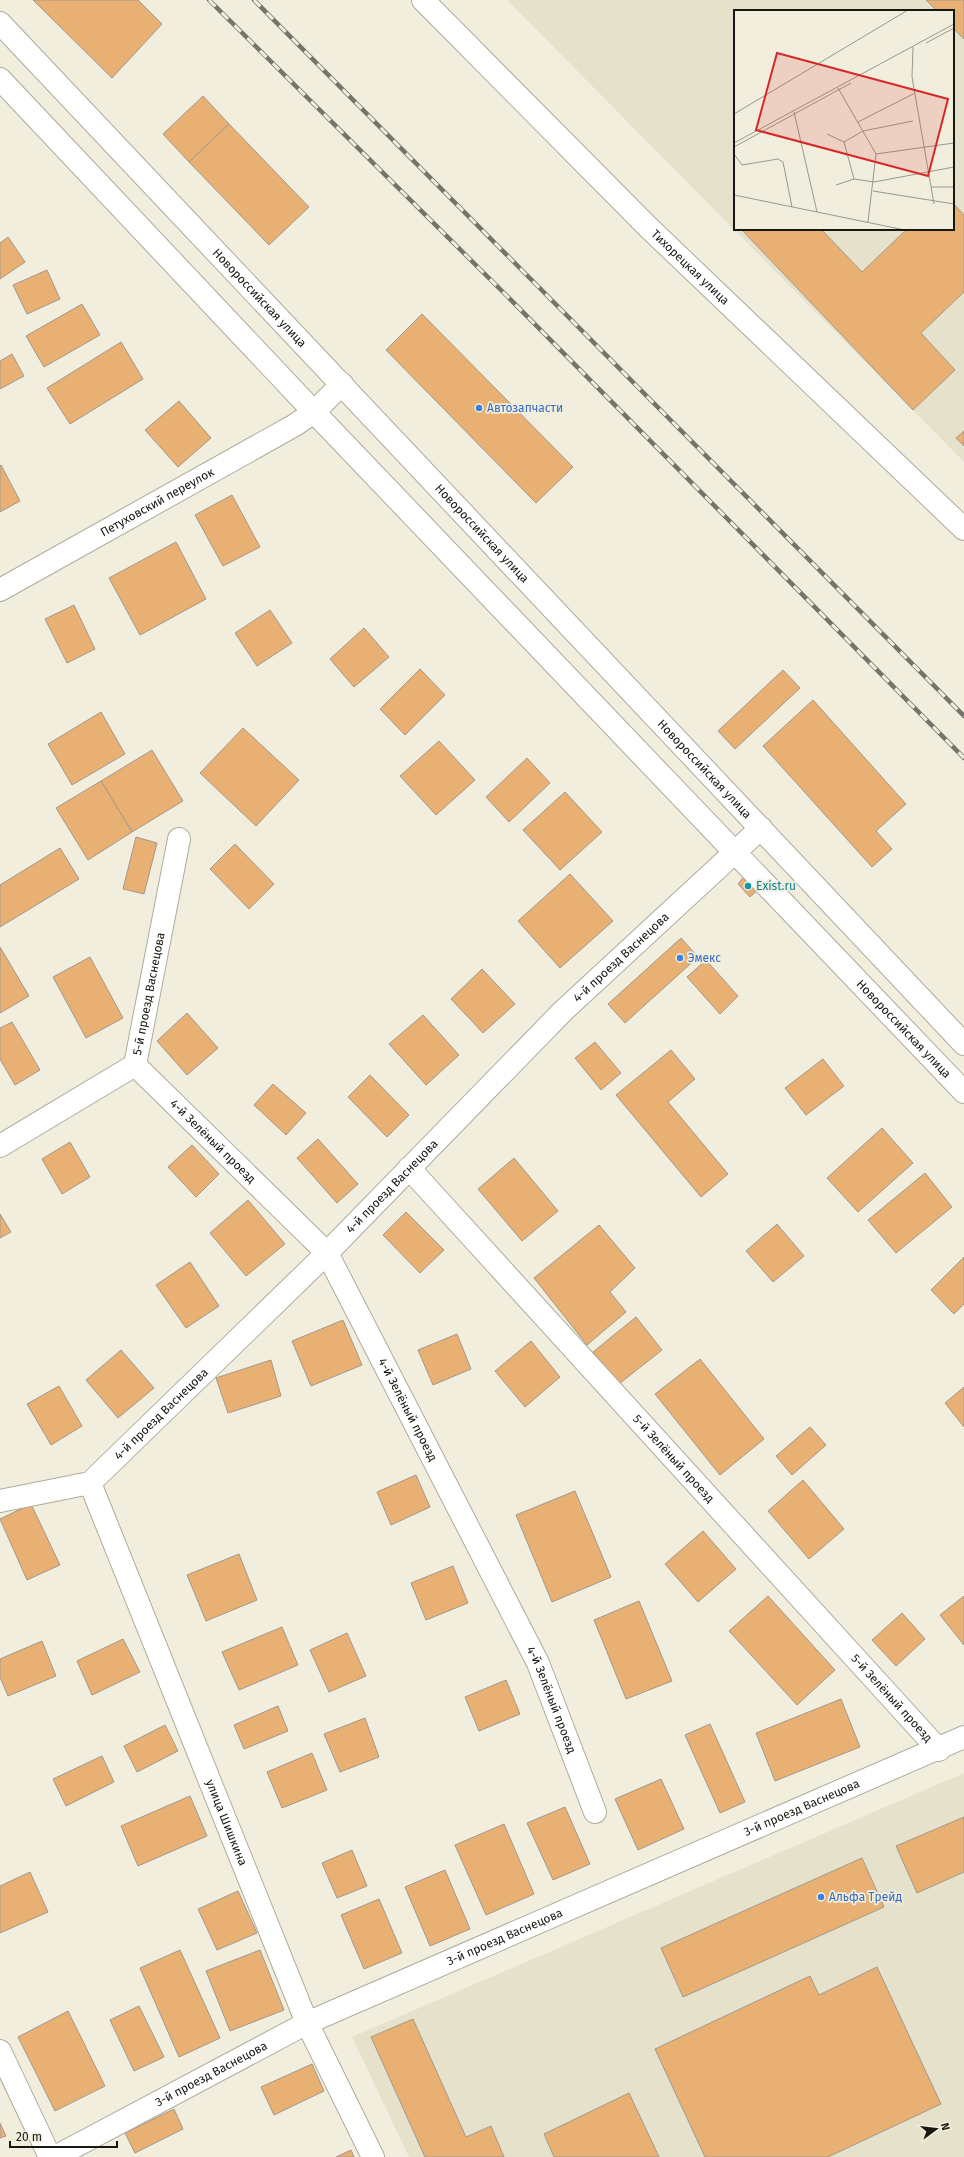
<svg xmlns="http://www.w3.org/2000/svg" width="964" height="2157" font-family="'Fira Sans',sans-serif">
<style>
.built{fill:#e6e1ca;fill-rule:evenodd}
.building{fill:#e8b073;stroke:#a3988c}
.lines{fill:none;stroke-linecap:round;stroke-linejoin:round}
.street-casing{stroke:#aeab9c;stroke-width:24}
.secondary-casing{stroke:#aeab9c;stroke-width:24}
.street{stroke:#fff;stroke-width:22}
.secondary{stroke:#fff;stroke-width:22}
.rail-casing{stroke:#76746a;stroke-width:4.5}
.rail{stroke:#f2eede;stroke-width:3;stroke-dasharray:9;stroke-linecap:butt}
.shop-dot{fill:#3f7fe0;stroke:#f2eede;stroke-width:1.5}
.culture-dot{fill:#0f9aa8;stroke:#f2eede;stroke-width:1.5}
.labels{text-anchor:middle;stroke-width:3.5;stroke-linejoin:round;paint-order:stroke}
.street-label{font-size:12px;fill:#171610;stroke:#f2eede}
.shop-label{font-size:12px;fill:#366cbe;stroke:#f2eede;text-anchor:start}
.culture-label{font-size:12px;fill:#0d838f;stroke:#f2eede;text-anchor:start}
.inset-road{fill:none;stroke:#9a988c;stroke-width:1}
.view{fill:#d62828;fill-opacity:0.15;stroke:#d62828;stroke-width:2}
.inset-edge{fill:none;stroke:#171610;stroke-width:2}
</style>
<rect width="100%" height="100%" fill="#f2eede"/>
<g class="built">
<path d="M507 0H964V462ZM735 11H953V229H735Z"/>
<path d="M964 1773V2157H409L352 2037Z"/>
</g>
<g class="building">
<path d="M33 0H138L162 24 112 78Z"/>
<path d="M926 0H964V39L953 28V11H937Z"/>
<path d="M203 96 229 124 189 162 163 134Z"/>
<path d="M229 124 309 207 269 245 189 162Z"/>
<path d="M953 203 964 215V292L921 333 955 370 913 410 741 229H821L862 272 907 229H953Z"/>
<path d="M8 237 25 262 0 279V243Z"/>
<path d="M47 270 60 299 27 314 13 285Z"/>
<path d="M82 304 100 335 44 367 26 336Z"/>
<path d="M422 314 573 467 536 503 386 350Z"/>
<path d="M121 342 143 379 70 424 47 388Z"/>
<path d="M12 354 24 376 0 389V361Z"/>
<path d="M179 401 211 438 178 467 145 430Z"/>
<path d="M964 431V446L956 438Z"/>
<path d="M1 465 20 501 0 512V466Z"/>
<path d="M232 495 260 547 223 566 195 515Z"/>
<path d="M176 542 206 599 140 635 109 578Z"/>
<path d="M74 605 95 649 67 663 45 619Z"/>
<path d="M270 610 292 643 257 666 235 633Z"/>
<path d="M364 628 389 657 354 687 330 659Z"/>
<path d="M420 669 445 695 405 735 380 709Z"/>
<path d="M783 670 800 688 735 749 718 731Z"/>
<path d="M813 700 906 804 876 831 892 849 872 867 763 746Z"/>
<path d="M101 712 125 754 72 785 48 744Z"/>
<path d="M243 728 299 780 256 826 200 773Z"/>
<path d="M439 741 475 780 436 815 400 776Z"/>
<path d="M152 750 183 801 132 832 101 781Z"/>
<path d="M527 758 550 783 509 822 486 797Z"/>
<path d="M101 781 132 832 88 860 56 808Z"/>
<path d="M565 792 602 832 560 870 523 830Z"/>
<path d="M136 837 157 843 144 894 123 889Z"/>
<path d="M235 844 274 884 249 909 210 869Z"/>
<path d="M60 848 79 879 0 927V885Z"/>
<path d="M570 874 613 921 560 968 518 921Z"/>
<path d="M745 875 759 889 750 897 738 884Z"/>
<path d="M681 938 698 957 625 1023 608 1004Z"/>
<path d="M0 947 29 996 0 1013Z"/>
<path d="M90 957 123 1018 86 1038 53 977Z"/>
<path d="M706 960 738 996 720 1014 687 977Z"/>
<path d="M482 969 515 1004 483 1033 451 999Z"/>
<path d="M187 1013 218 1048 187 1075 157 1041Z"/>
<path d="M423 1015 459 1055 426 1085 389 1044Z"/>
<path d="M12 1022 40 1070 15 1085 0 1059V1028Z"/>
<path d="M595 1042 621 1073 601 1090 575 1058Z"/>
<path d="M671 1050 695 1079 668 1102 728 1174 701 1197 616 1095Z"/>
<path d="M823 1059 844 1086 806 1115 785 1088Z"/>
<path d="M370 1075 409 1115 387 1137 348 1097Z"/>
<path d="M273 1084 306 1113 286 1135 254 1105Z"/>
<path d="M882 1128 913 1163 858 1212 827 1178Z"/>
<path d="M318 1139 358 1184 337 1203 297 1158Z"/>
<path d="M70 1142 90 1177 62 1194 42 1159Z"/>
<path d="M192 1145 219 1174 196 1197 168 1167Z"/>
<path d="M514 1158 558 1211 522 1241 478 1189Z"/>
<path d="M925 1173 952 1207 896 1253 868 1220Z"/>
<path d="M248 1200 285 1244 246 1276 210 1233Z"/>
<path d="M406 1212 444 1250 420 1273 383 1235Z"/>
<path d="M0 1214 11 1232 0 1238Z"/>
<path d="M777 1224 804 1256 773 1282 746 1251Z"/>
<path d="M599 1225 635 1268 610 1292 626 1312 587 1345 534 1278Z"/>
<path d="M964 1257V1304L954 1314 931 1290Z"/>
<path d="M190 1262 219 1306 186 1328 156 1285Z"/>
<path d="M636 1317 662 1350 619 1384 593 1352Z"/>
<path d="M343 1320 362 1365 311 1386 292 1341Z"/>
<path d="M457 1334 471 1369 433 1385 418 1350Z"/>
<path d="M531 1341 560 1377 525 1407 495 1371Z"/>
<path d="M121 1350 154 1388 118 1418 86 1380Z"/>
<path d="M700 1359 764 1439 720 1475 655 1394Z"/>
<path d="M271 1360 281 1396 228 1413 216 1378Z"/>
<path d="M59 1386 82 1426 51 1445 27 1404Z"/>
<path d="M964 1387V1427L945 1403Z"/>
<path d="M810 1427 826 1445 792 1475 776 1456Z"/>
<path d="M416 1475 430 1507 391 1525 377 1492Z"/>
<path d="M803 1480 844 1529 809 1559 768 1511Z"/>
<path d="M575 1491 611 1577 552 1602 516 1515Z"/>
<path d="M31 1504 60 1565 27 1580 0 1519Z"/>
<path d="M703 1531 736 1569 698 1602 665 1564Z"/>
<path d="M239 1554 257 1600 206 1621 187 1575Z"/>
<path d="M453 1566 468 1603 426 1620 411 1583Z"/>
<path d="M768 1596 835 1670 797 1705 729 1631Z"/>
<path d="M964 1596V1645L940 1615Z"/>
<path d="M639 1601 672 1681 626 1699 594 1620Z"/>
<path d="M902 1613 925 1639 896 1666 872 1640Z"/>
<path d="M282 1627 298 1665 239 1690 222 1652Z"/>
<path d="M347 1633 366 1676 329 1692 310 1650Z"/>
<path d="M123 1639 140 1672 92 1695 77 1661Z"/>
<path d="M42 1641 56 1676 8 1696 0 1677V1659Z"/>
<path d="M506 1680 520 1714 479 1731 465 1697Z"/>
<path d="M841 1699 860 1747 775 1781 756 1733Z"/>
<path d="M278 1706 288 1731 244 1749 234 1725Z"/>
<path d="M365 1718 379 1757 340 1772 324 1734Z"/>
<path d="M710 1724 745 1802 720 1813 685 1735Z"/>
<path d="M165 1725 178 1751 137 1772 124 1746Z"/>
<path d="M312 1753 327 1790 282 1808 267 1772Z"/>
<path d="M102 1756 114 1782 66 1806 53 1779Z"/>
<path d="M661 1779 684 1829 638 1850 615 1799Z"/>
<path d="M190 1796 207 1836 138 1866 121 1826Z"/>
<path d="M565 1807 590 1864 553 1880 527 1823Z"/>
<path d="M964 1817V1872L917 1893 896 1846Z"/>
<path d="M504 1824 534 1894 486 1915 455 1845Z"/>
<path d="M352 1850 367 1886 337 1898 322 1863Z"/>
<path d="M862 1858 884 1907 683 1997 661 1948Z"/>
<path d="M445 1870 470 1929 430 1946 405 1887Z"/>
<path d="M30 1872 48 1912 0 1933V1886Z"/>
<path d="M238 1891 257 1933 217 1950 198 1909Z"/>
<path d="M379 1899 402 1953 364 1969 341 1915Z"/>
<path d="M180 1950 220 2038 179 2057 140 1968Z"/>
<path d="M260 1950 284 2010 230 2031 206 1971Z"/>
<path d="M877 1967 941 2104 828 2157H705L655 2049 810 1976 819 1995Z"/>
<path d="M139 2006 164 2057 134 2071 110 2020Z"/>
<path d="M68 2011 105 2086 55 2111 18 2037Z"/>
<path d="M413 2019 466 2137 491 2126 504 2157H425L371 2037Z"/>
<path d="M312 2064 324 2091 274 2115 261 2087Z"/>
<path d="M629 2093 659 2157H554L544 2134Z"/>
<path d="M174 2109 183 2129 135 2153 125 2133Z"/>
<path d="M0 2123 6 2136 0 2138Z"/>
<path d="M351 2150 354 2157H336Z"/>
</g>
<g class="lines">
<g class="street-casing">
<g id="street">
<path id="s1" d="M423 0 648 227 964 529"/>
<path id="s2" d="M0 590 295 425 314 412 342 384"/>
<path id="s3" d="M135 1065 327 1253 538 1663 595 1812"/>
<path id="s4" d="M0 1146 135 1065 179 839"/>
<path id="s5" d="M409 1168 939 1750"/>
<path id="s6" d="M90 1483 307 2023 373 2157"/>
<path id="s7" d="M0 1501 90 1483 327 1253 563 1011 761 828"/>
<path d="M0 2051 50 2157"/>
<path id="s8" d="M55 2157 307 2023 964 1737"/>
</g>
</g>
<g class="secondary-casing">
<g id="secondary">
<path id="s9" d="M0 23 964 1044"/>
<path id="s10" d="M0 79 314 412 964 1092"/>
</g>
</g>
<use href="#street" class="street"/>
<use href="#secondary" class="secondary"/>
<g class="rail-casing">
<g id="rail">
<path d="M209 0 506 295 964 758"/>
<path d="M254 0 964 716"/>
</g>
</g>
<use href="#rail" class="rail"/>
</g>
<g class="shop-dot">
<circle cx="479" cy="408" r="4"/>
<circle cx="680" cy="958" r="4"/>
<circle cx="821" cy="1897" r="4"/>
</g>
<circle class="culture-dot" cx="748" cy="886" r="4"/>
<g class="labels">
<g class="street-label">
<text dy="4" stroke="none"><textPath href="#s1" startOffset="378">Тихорецкая улица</textPath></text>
<text dy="4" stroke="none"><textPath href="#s9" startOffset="378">Новороссийская улица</textPath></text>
<text dy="4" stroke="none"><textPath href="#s2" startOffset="180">Петуховский переулок</textPath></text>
<text dy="4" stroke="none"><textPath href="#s9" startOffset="702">Новороссийская улица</textPath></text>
<text dy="4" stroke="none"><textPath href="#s9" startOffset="1026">Новороссийская улица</textPath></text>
<text dy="4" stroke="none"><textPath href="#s7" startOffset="839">4-й проезд Васнецова</textPath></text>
<text dy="4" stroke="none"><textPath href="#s4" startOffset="230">5-й проезд Васнецова</textPath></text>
<text dy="4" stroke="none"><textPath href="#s10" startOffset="1311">Новороссийская улица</textPath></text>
<text dy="4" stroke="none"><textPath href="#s3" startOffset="109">4-й Зелёный проезд</textPath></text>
<text dy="4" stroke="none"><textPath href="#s7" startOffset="515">4-й проезд Васнецова</textPath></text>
<text dy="4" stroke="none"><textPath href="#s3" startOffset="445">4-й Зелёный проезд</textPath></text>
<text dy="4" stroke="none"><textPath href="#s7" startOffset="191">4-й проезд Васнецова</textPath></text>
<text dy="4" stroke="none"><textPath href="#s5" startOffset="393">5-й Зелёный проезд</textPath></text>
<text dy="4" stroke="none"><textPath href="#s5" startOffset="717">5-й Зелёный проезд</textPath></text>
<text dy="4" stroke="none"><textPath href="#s3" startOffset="769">4-й Зелёный проезд</textPath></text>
<text dy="4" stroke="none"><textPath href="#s8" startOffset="825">3-й проезд Васнецова</textPath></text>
<text dy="4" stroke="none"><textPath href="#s6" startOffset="366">улица Шишкина</textPath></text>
<text dy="4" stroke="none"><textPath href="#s8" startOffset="501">3-й проезд Васнецова</textPath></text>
<text dy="4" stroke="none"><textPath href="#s8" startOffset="177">3-й проезд Васнецова</textPath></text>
</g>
<g class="shop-label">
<text x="487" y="412">Автозапчасти</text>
<text x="688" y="962">Эмекс</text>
<text x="829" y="1901">Альфа Трейд</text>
</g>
<g class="culture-label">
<text x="756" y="890">Exist.ru</text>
</g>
</g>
<g transform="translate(734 10)">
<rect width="220" height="220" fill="#f2eede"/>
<path class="inset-road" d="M192 33 220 18M179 37 178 67 200 194M104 78 142 144 134 212M60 102 83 202M0 104 174 0M124 112 181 83M93 124 110 132 120 169M110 132 129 121 179 111M0 133 220 14M0 137 117 73M0 144 8 155 44 149 49 152 58 197M142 144 220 133M102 175 120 169 140 172 220 157M197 177H220M139 181 220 194M0 185 171 220"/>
<path class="view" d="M43 43 214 89 194 166 22 120Z"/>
<rect width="220" height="220" class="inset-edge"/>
</g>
<g transform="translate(936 2129) rotate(75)" stroke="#f2eede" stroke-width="3" paint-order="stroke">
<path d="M0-3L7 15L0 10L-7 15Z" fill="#171610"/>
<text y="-6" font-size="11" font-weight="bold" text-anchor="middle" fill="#171610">N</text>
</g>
<path d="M10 2141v6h107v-6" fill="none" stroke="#171610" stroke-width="2"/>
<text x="16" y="2141" font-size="12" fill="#171610" stroke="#f2eede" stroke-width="3" paint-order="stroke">20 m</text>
</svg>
